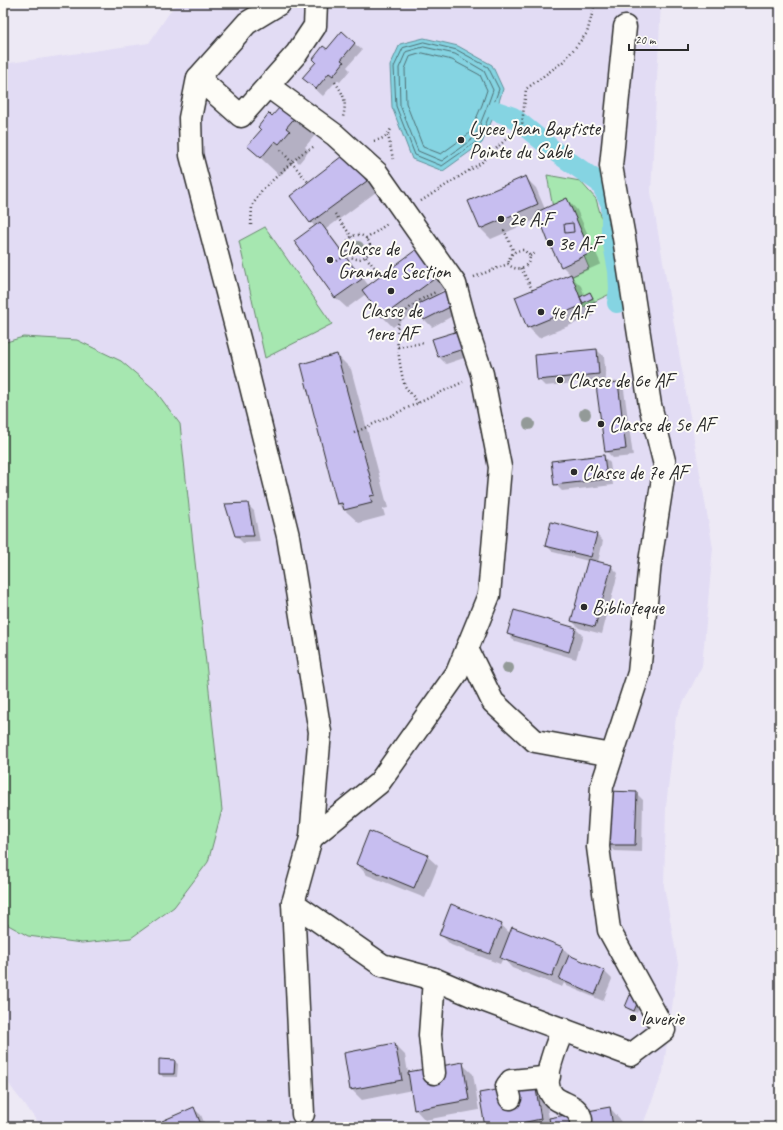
<svg xmlns="http://www.w3.org/2000/svg" width="783" height="1130" font-family="Caveat,sans-serif">
<style>
.built{fill:#e2dcf4}
.green{fill:#a6e7b0;stroke:#68896e}
.water{fill:#85d4e2;stroke:#619099}
.shadow{fill:#0003}
.lines{fill:none;stroke-linecap:round;stroke-linejoin:round}
.shore{stroke:#4f6f74;stroke-width:1}
.canal{stroke:#85d4e2;stroke-width:20}
.building{fill:#c7bef0;stroke:#2b2b2b}
.minor-casing{stroke:#2b2b2b;stroke-width:25}
.path{stroke:#2b2b2b;stroke-width:2.5;stroke-dasharray:1 3;stroke-linecap:butt}
.minor{stroke:#fdfcf7;stroke-width:22}
.tree{fill:#939a98}
.poi-dot{fill:#2b2b2b;stroke:#fdfcf7;stroke-width:1.5}
.labels{text-anchor:middle;stroke-width:4;stroke-linejoin:round;paint-order:stroke}
.poi-label{font-size:20px;fill:#2b2b2b;stroke:#fdfcf7;text-anchor:start}
</style>
<rect width="100%" height="100%" fill="#ede9f5"/>
<filter id="ink" filterUnits="userSpaceOnUse"><feTurbulence type="fractalNoise" baseFrequency=".025" numOctaves="2"/><feDisplacementMap in="SourceGraphic" scale="8" xChannelSelector="R" yChannelSelector="G"/><feConvolveMatrix kernelMatrix="1 2 1 2 8 2 1 2 1" color-interpolation-filters="sRGB"/></filter>
<g filter="url(#ink)">
<path class="built" d="M176 3H661L651 192 713 548 702 666 676 717 666 807 664 886 678 964 663 1072 642 1127H42L14 1091 3 1075V64L149 43Z"/>
<g class="green">
<path d="M547 175 580 181 596 199 607 237 614 292 577 310 564 280 589 268 563 206 553 208Z"/>
<path d="M265 227 332 324 265 358 239 241Z"/>
<path d="M23 337 77 340 121 361 154 389 180 424 222 810 208 862 174 907 131 938 82 943 28 936 3 922V343Z"/>
</g>
<path class="water" d="M424 38 458 46 492 65 503 89 496 111 482 143 443 171 412 159 392 107 390 66 400 44Z"/>
<g class="shadow">
<path d="M342 33 362 50 347 67 350 70 340 82 337 80 323 96 303 78Z"/>
<path d="M288 99 320 129 305 147 309 151 299 163 295 159 280 176 248 146Z"/>
<path d="M357 165 376 192 326 229 369 286 420 248 450 285 437 294 438 295 460 312 432 327 425 320 419 308 393 327 383 317 366 294 347 308 336 298 295 242 315 227 291 196Z"/>
<path d="M525 177 536 188 545 209 567 199 577 210 601 264 572 277 581 286 585 296 590 293 593 297 596 302 589 305 593 316 539 338 528 327 571 275 562 266 540 218 491 239 481 229 469 202Z"/>
<path d="M433 340 476 354 446 364 439 357Z"/>
<path d="M597 350 604 357 606 380 545 386 538 379Z"/>
<path d="M337 355 351 369 388 508 383 509 385 516 359 523 338 504 302 364Z"/>
<path d="M617 383 624 390 633 456 613 458 606 451Z"/>
<path d="M603 456 610 463 613 485 562 491 555 484Z"/>
<path d="M247 504 254 511 260 542 243 543 236 536Z"/>
<path d="M596 534 603 541 598 562 611 566 618 573 602 634 579 628 572 621 588 561 553 552 546 545Z"/>
<path d="M514 612 576 629 583 636 576 659 515 641 508 634Z"/>
<path d="M636 793 643 800 642 852 614 851 607 844Z"/>
<path d="M427 856 438 866 425 898 367 875 357 864Z"/>
<path d="M501 925 511 934 563 948 573 958 605 972 612 979 603 1001 567 986 564 983 562 987 512 968 503 958 500 964 451 945 441 935Z"/>
<path d="M631 996 642 1003 637 1013 629 1010 626 1007Z"/>
<path d="M394 1044 405 1055 408 1073 462 1064 473 1074 479 1110 425 1120 415 1109 412 1090 362 1100 351 1089Z"/>
<path d="M174 1061 178 1064 177 1077H163L160 1073Z"/>
<path d="M535 1084 545 1094 549 1119 610 1108 620 1119 621 1127H486Z"/>
<path d="M194 1109 201 1115 206 1127H165Z"/>
</g>
<g class="lines">
<g class="shore">
<path d="M424 42 457 50 488 67 499 89 492 109 479 140 442 166 415 155 396 106 394 67 403 48Z"/>
<path d="M424 47 455 54 484 71 493 90 487 107 475 137 442 161 418 151 400 105 399 68 406 52Z"/>
<path d="M423 53 452 60 480 75 487 90 482 105 470 133 441 154 423 147 406 103 405 69 410 57Z"/>
</g>
<path class="canal" d="M496 111 513 117 557 153 600 183 611 204V234L618 271 619 289 617 303"/>
</g>
<g class="building">
<path d="M342 31 355 43 341 60 344 62 333 76 329 73 316 89 302 78 316 62 313 59 323 46 327 49Z"/>
<path d="M288 98 302 109 286 128 290 131 279 144 275 141 261 158 247 146 261 130 258 127 269 113 272 116Z"/>
<path d="M346 153 367 181 310 223 290 196Z"/>
<path d="M526 176 538 204 480 229 468 201Z"/>
<path d="M567 198 591 253 561 267 548 241 537 212Z"/>
<path d="M320 222 362 279 335 298 294 241Z"/>
<path d="M573 223 574 232 565 233 564 224Z"/>
<path d="M421 246 441 274 382 317 362 290Z"/>
<path d="M571 274 583 305 527 328 515 297Z"/>
<path d="M447 290 454 305 424 320 416 305Z"/>
<path d="M590 292 593 298 583 303 580 297Z"/>
<path d="M465 329 470 347 438 357 432 339Z"/>
<path d="M597 349 599 374 537 380 535 355Z"/>
<path d="M337 354 375 495 370 496 372 503 344 510 342 503 337 504 301 364Z"/>
<path d="M618 382 626 449 605 452 596 385Z"/>
<path d="M604 455 607 479 554 485 551 461Z"/>
<path d="M248 503 254 536H235L225 504Z"/>
<path d="M551 522 597 534 591 557 545 546Z"/>
<path d="M588 559 612 565 595 627 571 621Z"/>
<path d="M514 610 576 628 569 652 507 634Z"/>
<path d="M607 791 637 792 635 845H606Z"/>
<path d="M369 831 428 855 414 888 356 864Z"/>
<path d="M451 904 502 924 490 954 439 935Z"/>
<path d="M512 927 563 947 552 977 500 958Z"/>
<path d="M569 955 605 971 595 995 559 979Z"/>
<path d="M630 995 639 999 634 1011 625 1007Z"/>
<path d="M395 1043 402 1080 350 1090 344 1053Z"/>
<path d="M159 1059 175 1060 174 1074H159Z"/>
<path d="M463 1062 469 1100 414 1110 408 1072Z"/>
<path d="M535 1083 541 1119 502 1127H485L479 1093Z"/>
<path d="M194 1107 202 1127H164L162 1121Z"/>
<path d="M610 1107 613 1127H551L549 1118Z"/>
</g>
<g class="lines">
<g class="minor-casing">
<g id="minor">
<path d="M280 3 247 23 198 78 190 118 191 155 241 346 288 536 320 732 311 838 293 903 382 965 434 979 483 1000 631 1055 664 1030 609 930 598 847 602 786 639 673 650 562 665 465 650 405 624 238 611 166 625 27"/>
<path d="M198 78 241 116 297 53 315 26 316 3"/>
<path d="M268 86 335 135 377 173 455 284 467 329 482 374 500 467 489 595 457 673 379 783 311 838"/>
<path d="M467 649 493 702 535 741 612 755"/>
<path d="M293 903 303 1114"/>
<path d="M434 979 430 1035 434 1073"/>
<path d="M563 1029C557 1044 539 1084 554 1097 563 1105 579 1105 581 1120"/>
<path d="M510 1098 507 1086 511 1081 543 1078 549 1076"/>
</g>
</g>
<g class="path">
<path d="M335 82C344 95 347 101 343 117"/>
<path d="M388 135 393 159"/>
<path d="M374 141C382 139 387 137 391 129"/>
<path d="M281 150 309 183"/>
<path d="M421 201 481 163 522 124 526 89 564 61 587 33 595 3"/>
<path d="M335 214 352 237"/>
<path d="M251 225 252 206 262 190 301 154 315 146"/>
<path d="M504 230 514 252"/>
<circle cx="358" cy="247" r="12"/>
<path d="M366 239 387 224"/>
<path d="M530 256 536 253"/>
<path d="M366 257 380 274"/>
<path d="M337 261 348 254"/>
<path d="M521 268 533 291"/>
<path d="M474 277 508 264C517 273 529 268 530 256L524 250C514 250 510 254 508 264"/>
<path d="M398 347 423 343"/>
<path d="M418 403C414 397 409 392 405 386 401 377 395 334 398 325 403 309 422 298 436 292"/>
<path d="M354 433 463 382"/>
</g>
<use href="#minor" class="minor"/>
</g>
<g class="tree">
<circle cx="358" cy="247" r="6"/>
<circle cx="585" cy="414" r="6"/>
<circle cx="529" cy="424" r="6"/>
<circle cx="508" cy="668" r="6"/>
</g>
</g>
<g class="poi-dot">
<circle cx="461" cy="140" r="4"/>
<circle cx="501" cy="219" r="4"/>
<circle cx="550" cy="243" r="4"/>
<circle cx="330" cy="260" r="4"/>
<circle cx="391" cy="291" r="4"/>
<circle cx="541" cy="312" r="4"/>
<circle cx="560" cy="380" r="4"/>
<circle cx="601" cy="424" r="4"/>
<circle cx="574" cy="472" r="4"/>
<circle cx="584" cy="607" r="4"/>
<circle cx="633" cy="1018" r="4"/>
</g>
<g class="labels">
<g class="poi-label">
<text x="469" y="135">Lycee Jean Baptiste<tspan x="469" dy="23">Pointe du Sable</tspan></text>
<text x="509" y="226">2e A.F</text>
<text x="558" y="250">3e A.F</text>
<text x="338" y="255">Classe de<tspan x="338" dy="23">Grannde Section</tspan></text>
<text x="391" y="317" text-anchor="middle">Classe de<tspan x="391" dy="23">1ere AF</tspan></text>
<text x="549" y="319">4e A.F</text>
<text x="568" y="387">Classe de 6e AF</text>
<text x="609" y="431">Classe de 5e AF</text>
<text x="582" y="479">Classe de 7e AF</text>
<text x="592" y="614">Biblioteque</text>
<text x="641" y="1025">laverie</text>
</g>
</g>
<rect width="783" height="1130" fill="none" stroke="#fdfcf7" stroke-width="16"/>
<rect x="8" y="8" width="767" height="1114" fill="none" stroke="#2b2b2b" stroke-width="1.5" filter="url(#ink)"/>
<path d="M629 44v6h59v-6" fill="none" stroke="#2b2b2b" stroke-width="2"/>
<text x="635" y="44" font-size="12" fill="#2b2b2b" stroke="#fdfcf7" stroke-width="3" paint-order="stroke">20 m</text>
</svg>
